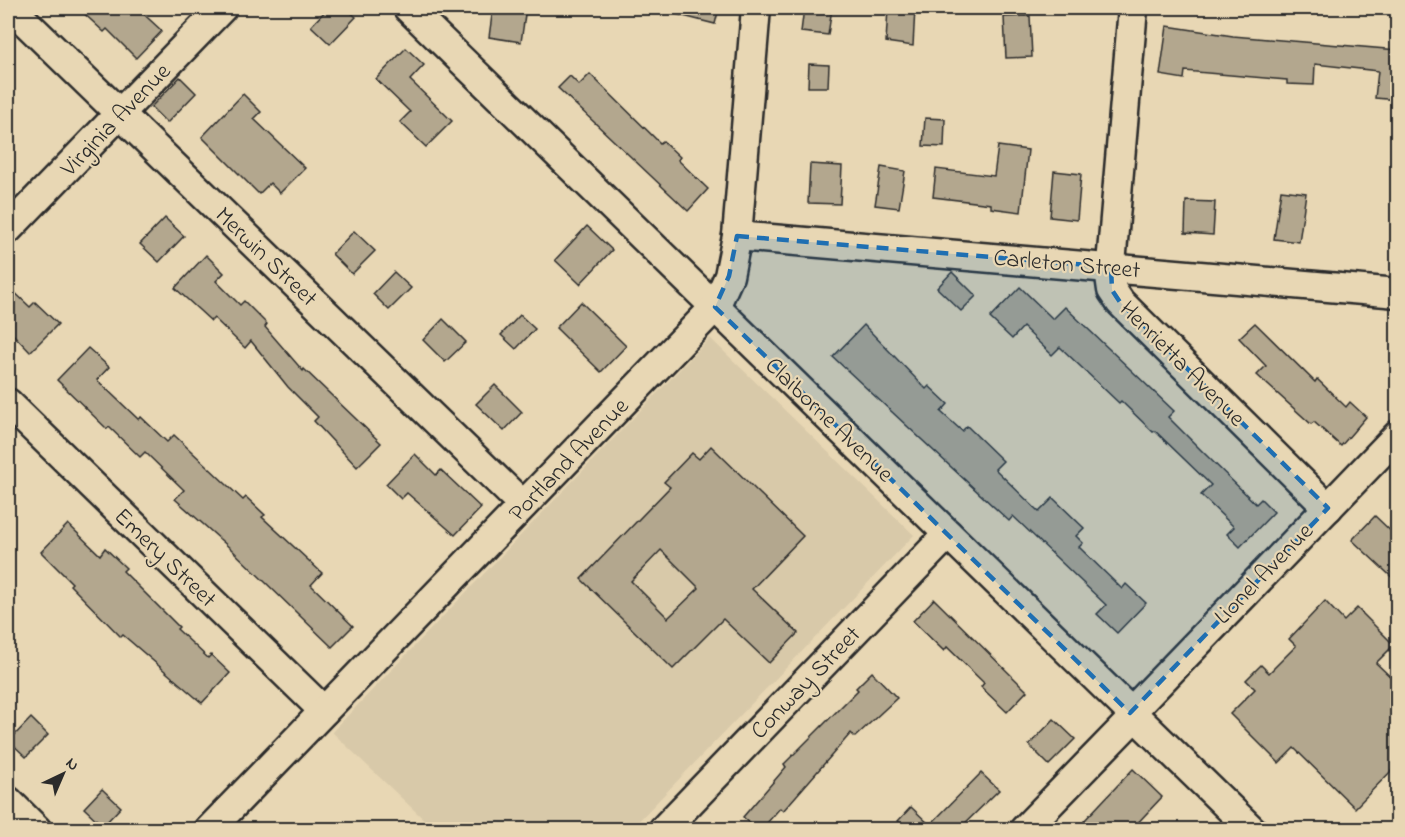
<svg xmlns="http://www.w3.org/2000/svg" width="1405" height="837" font-family="'Indie Flower',sans-serif">
<style>
.built{fill:#d8c9a9}
.building{fill:#b3a78e;stroke:#2b2b2b;stroke-width:1.5;fill-rule:evenodd}
.lines{fill:none;stroke-linecap:round;stroke-linejoin:round}
.minor-casing{stroke:#2b2b2b;stroke-width:33}
.minor{stroke:#e8d7b4;stroke-width:28}
.marked{fill:#1f6fb2;fill-opacity:0.2;stroke:#1f6fb2;stroke-width:4.5;stroke-dasharray:12 8;stroke-linejoin:round}
.labels{text-anchor:middle;stroke-width:4.5;stroke-linejoin:round;paint-order:stroke}
.street-label{font-size:24px;fill:#2b2b2b;stroke:#e8d7b4}
</style>
<rect width="100%" height="100%" fill="#e8d7b4"/>
<filter id="ink" filterUnits="userSpaceOnUse"><feTurbulence type="fractalNoise" baseFrequency=".0167" numOctaves="2"/><feDisplacementMap in="SourceGraphic" scale="12" xChannelSelector="R" yChannelSelector="G"/><feConvolveMatrix kernelMatrix="1 2 1 2 8 2 1 2 1" color-interpolation-filters="sRGB"/></filter>
<g filter="url(#ink)">
<path class="built" d="M710 338 914 535 631 829H434L332 732Z"/>
<g class="building">
<path d="M78 8H137L162 31 136 58 107 29 104 32Z"/>
<path d="M328 8H346L356 17 330 44 311 26Z"/>
<path d="M493 8H526L521 42 489 37Z"/>
<path d="M672 8H719L715 24 671 13Z"/>
<path d="M804 8H832L828 35 801 32Z"/>
<path d="M888 8H915L913 46 886 42Z"/>
<path d="M1030 16 1032 57 1006 58 1004 17Z"/>
<path d="M1167 26 1233 36 1398 50V100L1375 98 1378 71 1315 64 1314 85 1287 84V80L1185 71 1184 79 1160 75Z"/>
<path d="M406 48 424 65 410 80 452 121 426 147 400 122 410 112 376 79Z"/>
<path d="M809 64 829 65 828 87H808Z"/>
<path d="M590 74 660 143 663 141 680 157 678 160 708 189 688 211 558 88 570 76 579 85Z"/>
<path d="M180 77 196 93 167 123 151 107Z"/>
<path d="M243 94 261 112 254 119 305 168 280 193 270 183 259 194 202 137Z"/>
<path d="M925 118 945 119 944 147 923 146Z"/>
<path d="M998 146 1028 150 1021 212 991 208V204L933 197 936 169 994 176Z"/>
<path d="M810 164 842 166 840 204 808 203Z"/>
<path d="M881 167 905 171 899 208 875 205Z"/>
<path d="M1054 171 1081 174 1077 220 1050 217Z"/>
<path d="M1281 190 1306 193 1299 242 1274 239Z"/>
<path d="M1186 201 1215 202 1213 235 1185 233Z"/>
<path d="M165 218 184 236 159 262 140 244Z"/>
<path d="M587 226 612 250 580 284 555 260Z"/>
<path d="M354 231 375 251 352 274 332 254Z"/>
<path d="M206 255 224 273 216 281 240 305 244 301 267 324 265 327 303 371 304 369 381 443 357 467 314 421 318 417 288 387 251 341 245 348 214 318 211 321 175 288Z"/>
<path d="M394 272 411 288 389 310 373 294Z"/>
<path d="M952 272 976 296 961 311 937 288Z"/>
<path d="M8 286 30 307 35 302 58 324 30 352 8 329Z"/>
<path d="M1020 287 1053 319 1065 307 1174 411 1168 417 1205 454 1256 504 1261 499 1274 512 1240 547 1227 534 1234 527 1201 495 1211 485 1155 431 1153 432 1121 401 1119 403 1060 347 1052 355 1023 327 1012 339 990 318Z"/>
<path d="M581 302 626 346 601 372 556 328Z"/>
<path d="M520 315 535 329 516 349 501 335Z"/>
<path d="M443 319 466 342 445 362 423 340Z"/>
<path d="M1255 323 1315 382 1317 379 1346 407 1350 402 1366 417 1341 446 1314 422 1311 424 1257 375 1266 366 1239 338Z"/>
<path d="M864 325 926 389 929 386 948 404 941 412 962 431 967 426 1003 461 995 469 1039 512 1053 498 1084 528 1076 536 1083 543 1079 547 1122 589 1126 584 1146 603 1117 633 1097 614 1106 605 1013 516 1009 521 833 357Z"/>
<path d="M88 348 109 367 97 380 138 419 141 417 167 442 174 435 243 500 246 497 265 515 262 517 322 573 311 585 353 626 332 647 231 549 175 499 184 490 145 452 140 457 109 427 107 429 57 380Z"/>
<path d="M495 385 522 412 504 431 476 404Z"/>
<path d="M711 446 803 536 752 589 798 633 769 663 723 619 673 669 581 579 670 487 664 482 692 453 699 459ZM661 550 699 588 668 618 631 581Z"/>
<path d="M415 454 436 475 441 470 481 508 455 535 407 493 401 499 386 484Z"/>
<path d="M1375 516 1398 538V583L1352 540Z"/>
<path d="M68 524 100 555 105 548 126 568 123 571 179 627 177 629 208 658 211 655 230 673 202 703 123 635 121 637 70 585 72 583 41 552Z"/>
<path d="M934 599 1027 691 1007 712 981 687 984 683 947 647 944 651 913 621Z"/>
<path d="M1325 601 1344 621 1357 608 1394 645 1376 663 1398 684V764L1355 808 1294 748 1279 763 1230 714 1255 689 1246 680 1261 665 1269 673 1296 646 1289 639Z"/>
<path d="M872 672 897 698 855 737 851 733 783 811 780 808 761 830H758L743 817 786 767 784 764 858 690 856 688Z"/>
<path d="M31 718 48 735 26 757 9 741Z"/>
<path d="M1054 719 1075 739 1049 765 1029 745Z"/>
<path d="M1133 769 1162 797 1131 830H1093L1084 821Z"/>
<path d="M981 773 999 790 958 830H907L898 821 911 807 930 825Z"/>
<path d="M102 789 121 807 103 826 84 808Z"/>
</g>
<g class="lines">
<g class="minor-casing">
<g id="minor">
<path d="M11 8 523 505"/>
<path d="M408 8 1252 830"/>
<path d="M1133 8 1110 276 1112 290 1120 302 1328 508"/>
<path d="M8 229 222 8"/>
<path d="M737 236 1398 293"/>
<path d="M8 403 324 711"/>
<path d="M1130 713 1398 435"/>
<path d="M8 801 37 830"/>
<path d="M209 830 715 307 729 276 737 236 756 8"/>
<path d="M663 830 948 534"/>
<path d="M1024 830 1134 717"/>
</g>
</g>
<use href="#minor" class="minor"/>
</g>
</g>
<path class="marked" d="M737 236 1111 267 1112 290 1120 302 1328 508 1130 713 715 307 729 276Z"/>
<g class="labels">
<g class="street-label">
<text transform="translate(115 119) rotate(-46)" y="8">Virginia Avenue</text>
<text transform="translate(267 256) rotate(44)" y="8">Merwin Street</text>
<text transform="translate(1067 263) rotate(5)" y="8">Carleton Street</text>
<text transform="translate(1183 363) rotate(45)" y="8">Henrietta Avenue</text>
<text transform="translate(830 419) rotate(44)" y="8">Claiborne Avenue</text>
<text transform="translate(568 459) rotate(-46)" y="8">Portland Avenue</text>
<text transform="translate(166 557) rotate(44)" y="8">Emery Street</text>
<text transform="translate(1263 573) rotate(-46)" y="8">Lionel Avenue</text>
<text transform="translate(805 682) rotate(-46)" y="8">Conway Street</text>
</g>
</g>
<rect width="1405" height="837" fill="none" stroke="#e8d7b4" stroke-width="30"/>
<rect x="15" y="15" width="1375" height="807" fill="none" stroke="#2b2b2b" stroke-width="2" filter="url(#ink)"/>
<g transform="translate(63 774) rotate(44)" stroke="#e8d7b4" stroke-width="4.5" paint-order="stroke">
<path d="M0-4.5L10 22L0 15L-10 22Z" fill="#2b2b2b"/>
<text y="-9" font-size="16" font-weight="bold" text-anchor="middle" fill="#2b2b2b">N</text>
</g>
</svg>
